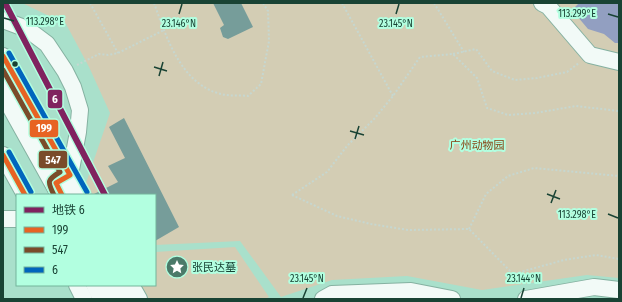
<svg xmlns="http://www.w3.org/2000/svg" width="622" height="302" font-family="'Fira Sans Condensed','Noto Sans SC',sans-serif">
<style>
.green{fill:#d3cdb4}
.water{fill:#929fc1}
.building{fill:#769d9a}
.lines{fill:none;stroke-linecap:round;stroke-linejoin:round}
.minor-casing{stroke:#85b1a1;stroke-width:18}
.major-casing{stroke:#85b1a1;stroke-width:23}
.path{stroke:#c6d7d0;stroke-width:2;stroke-dasharray:2 2;stroke-linecap:butt}
.minor{stroke:#f2faf7;stroke-width:16}
.major{stroke:#f2faf7;stroke-width:21}
.bus-1-casing{stroke:#b2ffe0;stroke-width:8}
.bus-2-casing{stroke:#b2ffe0;stroke-width:8}
.bus-3-casing{stroke:#b2ffe0;stroke-width:8}
.bus-1{stroke:#e76323;stroke-width:5}
.bus-2{stroke:#7a4b2a;stroke-width:5}
.bus-3{stroke:#0065bd;stroke-width:5}
.metro-1-casing{stroke:#b2ffe0;stroke-width:9}
.metro-1{stroke:#80225f;stroke-width:6}
.ticks{fill:none;stroke:#194334;stroke-width:1.5}
.bus-dot{fill:#194334;stroke:#b2ffe0;stroke-width:1.5}
.labels{text-anchor:middle;stroke-width:4;stroke-linejoin:round;paint-order:stroke}
.park-label{font-size:11px;fill:#873d0d;stroke:#b2ffe0}
.poi-label{font-size:11px;fill:#194334;stroke:#b2ffe0;text-anchor:start}
.ticks-label{font-size:10px;text-anchor:middle;fill:#194334;stroke:#b2ffe0;stroke-width:4;stroke-linejoin:round;paint-order:stroke}
.line-badge{stroke:#b2ffe0;stroke-width:1.5}
.badge-label{font-size:11px;text-anchor:middle;font-weight:bold;fill:#fff}
</style>
<rect width="100%" height="100%" fill="#a9e0cb"/>
<g class="green">
<path d="M22 3H619V278L587 275 482 290 407 276 332 280 281 297 240 241 155 245V195H93L86 183 110 113 89 67 66 24Z"/>
<path d="M235 247 269 297 265 299H148L140 285H155V252Z"/>
</g>
<path class="water" d="M579 3H619V43H615L604 34 588 29 572 10Z"/>
<g class="building">
<path d="M213 3H241L253 27 228 39 223 37 220 28 224 25Z"/>
<path d="M124 118 179 227 155 241V195H92L118 182 108 166 125 158 109 127Z"/>
</g>
<g class="lines">
<g class="minor-casing">
<g id="minor">
<path d="M542 3 548 6 590 55 619 62"/>
<path d="M3 20 27 29 47 44 65 71 73 87 80 110 78 132 70 175"/>
<path d="M3 56 81 195"/>
<path d="M3 155 25 195"/>
<path d="M3 219H17"/>
<path d="M77 285 84 299"/>
<path d="M131 285 139 299"/>
<path d="M323 299 332 294 411 291 452 299"/>
<path d="M526 299 594 287 619 290"/>
</g>
</g>
<g class="major-casing">
<g id="major">
<path d="M3 89 62 195"/>
<path d="M97 285 104 299"/>
<path d="M113 285 121 299"/>
</g>
</g>
<g class="path">
<path d="M90 3 118 53"/>
<path d="M154 3C167 39 182 88 226 95 233 96 241 95 248 96L261 84 269 41 268 11 263 3"/>
<path d="M342 3 393 96"/>
<path d="M434 3 464 52"/>
<path d="M453 54 476 49 492 71 515 80 537 78 567 72 579 63"/>
<path d="M77 65 99 54 108 55 118 53 164 30"/>
<path d="M292 195 327 172 347 146 375 118 393 96 420 57 453 54 477 78 487 108 508 115 535 113 576 106 619 111"/>
<path d="M292 195 337 216 371 224 408 230 469 229 513 274 564 260 596 255 619 259"/>
<path d="M469 229 486 194 508 176 534 168 619 176"/>
</g>
<use href="#minor" class="minor"/>
<use href="#major" class="major"/>
<g class="bus-1-casing">
<g id="bus-1">
<path d="M3 56 70 175 56 183 62 195"/>
<path d="M3 155 25 195"/>
</g>
</g>
<g class="bus-2-casing">
<path id="bus-2" d="M3 70 60 172C47 180 47 181 54 195"/>
</g>
<g class="bus-3-casing">
<g id="bus-3">
<path d="M9 53 87 192"/>
<path d="M9 152 31 192"/>
</g>
</g>
<use href="#bus-1" class="bus-1"/>
<use href="#bus-2" class="bus-2"/>
<use href="#bus-3" class="bus-3"/>
<g class="metro-1-casing">
<path id="metro-1" d="M5 3 105 195"/>
</g>
<use href="#metro-1" class="metro-1"/>
</g>
<path class="ticks" d="M179 14 182 4M396 14 399 4M608 14 618 17M4 18 14 21M154 67 167 71M159 76 163 62M350 131 364 135M355 139 359 126M547 194 560 199M551 203 556 190M608 214 618 218M303 298 307 288M521 298 524 288"/>
<defs>
<g id="sight-disc" transform="scale(1.15)"><circle r="9.5" fill="#4b7a69" stroke="#b2ffe0"/><path d="M0-6L1.8-2.2L6-1.7L2.9 1.2L3.7 5.4L0 3.3L-3.7 5.4L-2.9 1.2L-6-1.7L-1.8-2.2Z" fill="#fff"/></g>
</defs>
<g fill-rule="evenodd">
<use href="#sight-disc" x="177" y="267"/>
</g>
<circle class="bus-dot" cx="15" cy="64" r="3.5"/>
<g class="labels">
<g class="park-label">
<text x="477" y="149">广州动物园</text>
</g>
<g class="poi-label">
<text x="192" y="271">张民达墓</text>
</g>
</g>
<g class="ticks-label">
<text x="577" y="17">113.299°E</text>
<text x="45" y="25">113.298°E</text>
<text x="179" y="27">23.146°N</text>
<text x="396" y="27">23.145°N</text>
<text x="577" y="218">113.298°E</text>
<text x="307" y="282">23.145°N</text>
<text x="524" y="282">23.144°N</text>
</g>
<g class="line-badge">
<rect x="47" y="89" width="16" height="20" rx="4" fill="#80225f"/>
<rect x="29" y="119" width="30" height="19" rx="4" fill="#e76323"/>
<rect x="38" y="150" width="30" height="19" rx="4" fill="#7a4b2a"/>
</g>
<g class="badge-label">
<text x="55" y="103">6</text>
<text x="44" y="132">199</text>
<text x="53" y="164">547</text>
</g>
<rect width="622" height="302" fill="none" stroke="#194334" stroke-width="8"/>
<rect x="16" y="194" width="140" height="92" fill="#b2ffe0" stroke="#75b49b"/>
<rect x="24" y="207" width="20" height="6" fill="#80225f" stroke="#75b49b"/>
<text x="52" y="214" font-size="12" fill="#194334">地铁 6</text>
<rect x="24" y="227" width="20" height="6" fill="#e76323" stroke="#75b49b"/>
<text x="52" y="234" font-size="12" fill="#194334">199</text>
<rect x="24" y="247" width="20" height="6" fill="#7a4b2a" stroke="#75b49b"/>
<text x="52" y="254" font-size="12" fill="#194334">547</text>
<rect x="24" y="267" width="20" height="6" fill="#0065bd" stroke="#75b49b"/>
<text x="52" y="274" font-size="12" fill="#194334">6</text>
</svg>
